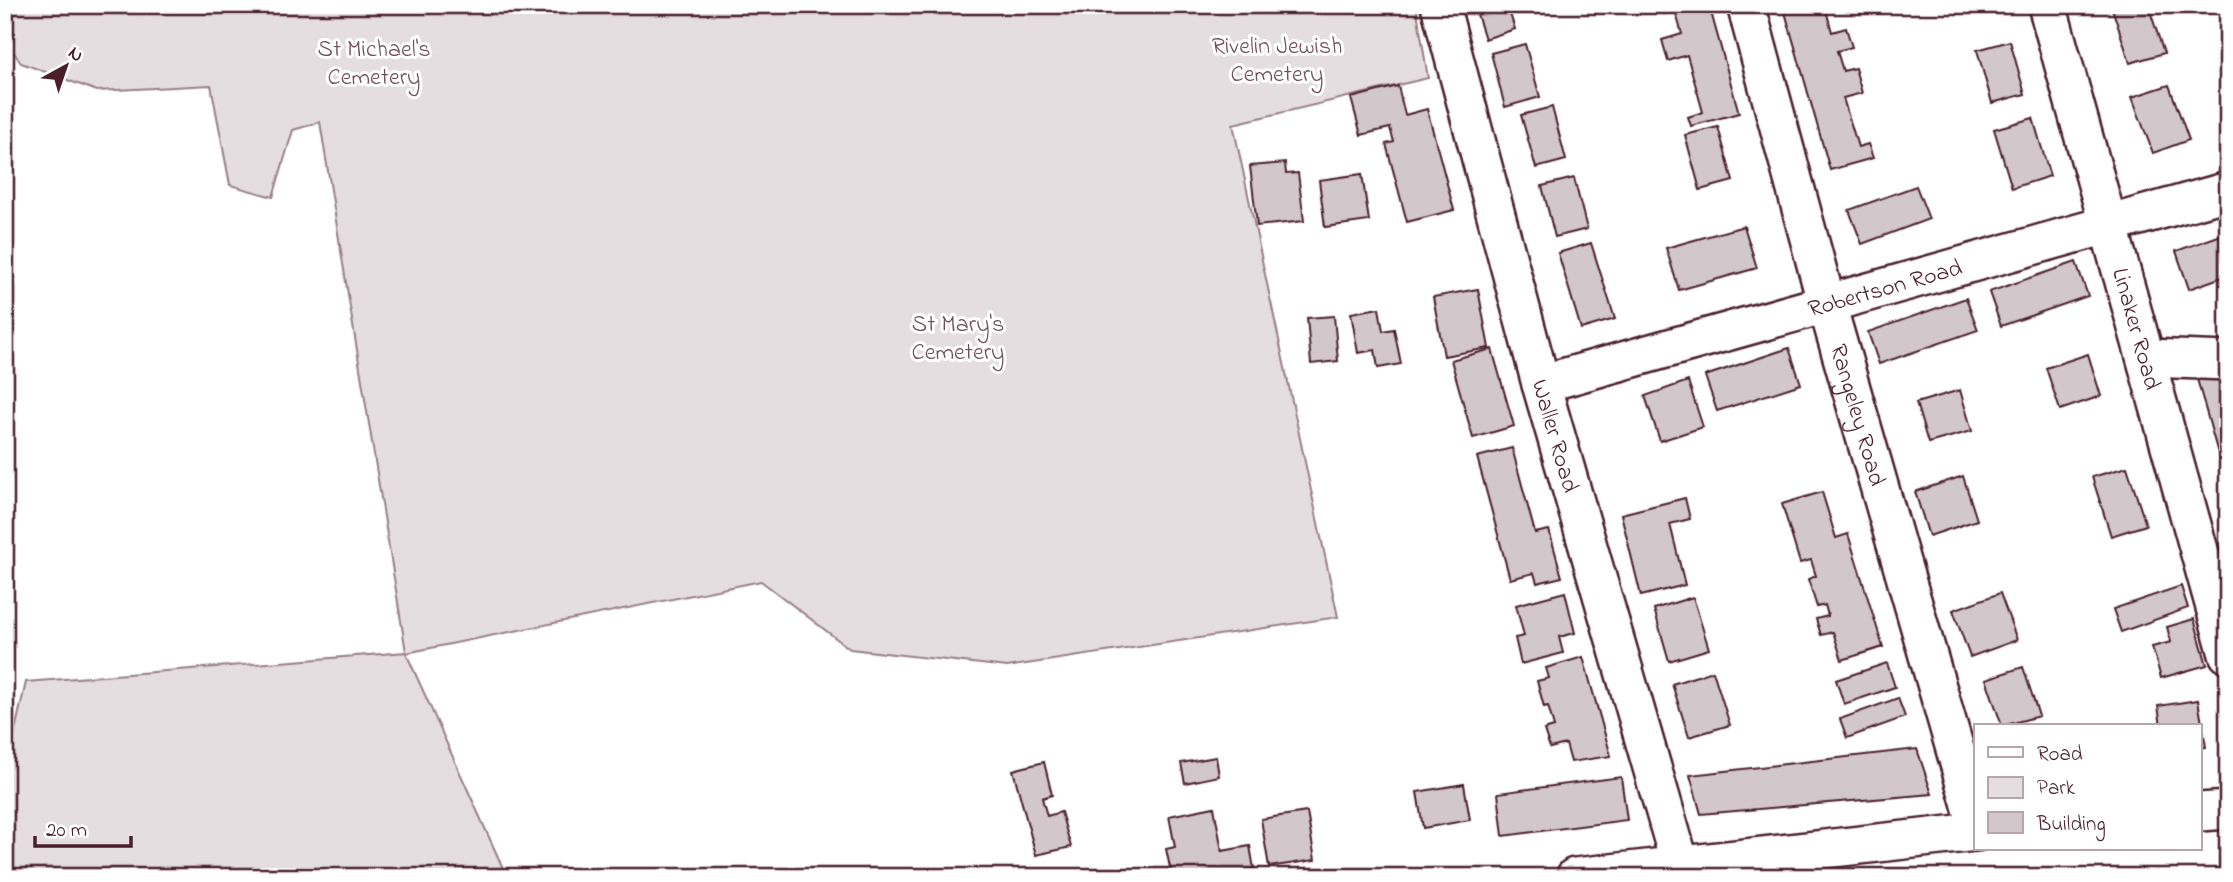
<svg xmlns="http://www.w3.org/2000/svg" width="2233" height="882" font-family="'Indie Flower',sans-serif">
<style>
.green{fill:#e5dee0;stroke:#987e86;stroke-width:2}
.building{fill:#d2c7cb;stroke:#4a1f2b;stroke-width:2}
.lines{fill:none;stroke-linecap:round;stroke-linejoin:round}
.minor-casing{stroke:#4a1f2b;stroke-width:42}
.minor{stroke:#fff;stroke-width:37}
.labels{text-anchor:middle;stroke-width:6;stroke-linejoin:round;paint-order:stroke}
.park-label{font-size:24px;fill:#714f58;stroke:#fff}
.street-label{font-size:24px;fill:#4a1f2b;stroke:#fff}
</style>
<rect width="100%" height="100%" fill="#fff"/>
<filter id="ink" filterUnits="userSpaceOnUse"><feTurbulence type="fractalNoise" baseFrequency=".0143" numOctaves="2"/><feDisplacementMap in="SourceGraphic" scale="14" xChannelSelector="R" yChannelSelector="G"/><feConvolveMatrix kernelMatrix="1 2 1 2 8 2 1 2 1" color-interpolation-filters="sRGB"/></filter>
<g filter="url(#ink)">
<path class="green" d="M5 5H1416L1428 78 1233 124 1338 617 1007 667 850 649 761 581 406 653 507 877H5V774L26 682 406 652 320 122 293 130 273 197 230 185 211 85 97 91 21 63 5 40Z"/>
<g class="building">
<path d="M1474 5H1507L1515 29 1485 39Z"/>
<path d="M1661 5H1709L1739 113 1691 126 1688 117 1703 112 1687 55 1668 61 1662 40 1682 34 1675 10 1664 14Z"/>
<path d="M1783 5H1837L1826 10 1832 32 1846 28 1852 47 1837 51 1843 71 1855 68 1862 93 1843 98 1858 147 1868 144 1873 158 1830 170Z"/>
<path d="M2111 5H2148L2164 53 2130 63Z"/>
<path d="M2010 41 2025 94 1992 103 1977 50Z"/>
<path d="M1525 44 1540 97 1505 107 1491 53Z"/>
<path d="M2169 85 2189 140 2153 153 2132 97Z"/>
<path d="M1398 86 1405 115 1427 109 1454 210 1407 222 1386 144 1394 142 1390 128 1361 135 1351 98Z"/>
<path d="M1552 107 1566 160 1536 168 1521 115Z"/>
<path d="M2033 118 2050 176 2012 188 1994 129Z"/>
<path d="M1718 127 1733 181 1700 190 1685 135Z"/>
<path d="M1285 163 1286 174 1298 173 1304 221 1257 226 1250 166Z"/>
<path d="M1362 174 1369 221 1325 227 1319 180Z"/>
<path d="M1574 178 1587 229 1555 237 1542 186Z"/>
<path d="M1916 186 1929 219 1862 244 1849 210Z"/>
<path d="M1744 226 1757 268 1679 290 1666 248Z"/>
<path d="M2224 234 2228 246V275L2189 289 2176 251Z"/>
<path d="M1591 243 1615 319 1581 329 1558 253Z"/>
<path d="M2076 262 2088 296 2001 326 1989 292Z"/>
<path d="M1478 289 1489 348 1444 356 1433 297Z"/>
<path d="M1966 298 1978 330 1879 364 1868 332Z"/>
<path d="M1379 308 1383 331 1394 329 1401 364 1378 368 1375 350 1358 353 1351 313Z"/>
<path d="M1334 316 1338 361 1311 364 1307 318Z"/>
<path d="M1789 348 1801 384 1717 411 1705 376Z"/>
<path d="M1492 349 1514 426 1473 438 1451 360Z"/>
<path d="M2088 354 2101 396 2060 410 2046 368Z"/>
<path d="M2228 378V489L2197 379Z"/>
<path d="M1688 381 1703 427 1660 441 1645 396Z"/>
<path d="M1960 390 1972 431 1928 443 1916 403Z"/>
<path d="M1512 448 1535 533 1549 530 1562 577 1537 583 1534 573 1510 579 1477 457Z"/>
<path d="M2127 467 2146 525 2111 536 2092 477Z"/>
<path d="M1963 476 1977 520 1929 536 1915 492Z"/>
<path d="M1822 492 1836 538 1848 534 1883 647 1842 660 1833 632 1821 635 1816 619 1828 616 1825 605 1817 607 1808 579 1816 576 1811 560 1800 563 1782 504Z"/>
<path d="M1685 498 1690 519 1670 524 1685 585 1641 596 1621 514Z"/>
<path d="M2181 586 2188 608 2121 632 2113 609Z"/>
<path d="M1565 592 1575 633 1559 637 1563 653 1521 664 1515 638 1524 636 1516 605Z"/>
<path d="M2000 593 2017 640 1970 657 1953 610Z"/>
<path d="M1693 597 1709 649 1669 661 1654 609Z"/>
<path d="M2194 619 2207 665 2161 678 2152 647 2171 642 2167 627Z"/>
<path d="M1583 657 1611 756 1571 762 1566 744 1550 748 1544 730 1554 727 1548 706 1544 707 1537 681 1549 678 1546 668Z"/>
<path d="M1887 663 1895 687 1844 704 1836 680Z"/>
<path d="M2023 667 2039 716 2002 726 1986 679Z"/>
<path d="M1713 671 1730 725 1689 737 1672 684Z"/>
<path d="M1898 698 1905 717 1847 738 1840 719Z"/>
<path d="M2198 700 2206 747 2200 748V726H2161L2158 706Z"/>
<path d="M1917 749 1932 794 1701 814 1690 775Z"/>
<path d="M1216 757 1219 776 1185 783 1181 763Z"/>
<path d="M1044 762 1052 795 1042 798 1047 816 1061 812 1071 847 1036 855 1013 770Z"/>
<path d="M1621 777 1627 820 1503 836 1498 793Z"/>
<path d="M1464 784 1470 820 1423 828 1417 792Z"/>
<path d="M1214 807 1222 851 1250 846 1254 869 1216 877H1172L1166 849 1175 847 1169 816Z"/>
<path d="M1307 812 1315 860 1269 867 1261 819Z"/>
</g>
<g class="lines">
<g class="minor-casing">
<g id="minor">
<path id="s1" d="M1440 5 1541 384 1680 864"/>
<path id="s2" d="M1746 5 1827 305 1976 822"/>
<path id="s3" d="M2047 5 2228 654"/>
<path d="M2148 358 2228 361"/>
<path id="s4" d="M1541 384 2228 191"/>
<path d="M2200 812 2228 810"/>
<path d="M1575 877 1976 832"/>
</g>
</g>
<use href="#minor" class="minor"/>
</g>
</g>
<g class="labels">
<g class="park-label">
<text x="1277" y="53">Rivelin Jewish<tspan x="1277" dy="28">Cemetery</tspan></text>
<text x="374" y="56">St Michael's<tspan x="374" dy="28">Cemetery</tspan></text>
<text x="958" y="331">St Mary's<tspan x="958" dy="28">Cemetery</tspan></text>
</g>
<g class="street-label">
<text dy="8" stroke="none"><textPath href="#s4" startOffset="357">Robertson Road</textPath></text>
<text dy="8" stroke="none"><textPath href="#s3" startOffset="336">Linaker Road</textPath></text>
<text dy="8" stroke="none"><textPath href="#s2" startOffset="425">Rangeley Road</textPath></text>
<text dy="8" stroke="none"><textPath href="#s1" startOffset="446">Waller Road</textPath></text>
</g>
</g>
<rect width="2233" height="882" fill="none" stroke="#fff" stroke-width="28"/>
<rect x="14" y="14" width="2205" height="854" fill="none" stroke="#4a1f2b" stroke-width="2.5" filter="url(#ink)"/>
<rect x="1974" y="724" width="228" height="126" fill="#ffffff" stroke="#b7a5aa" stroke-width="2"/>
<rect x="1988" y="747" width="35" height="10" fill="#ffffff" stroke="#b7a5aa" stroke-width="2"/>
<text x="2037" y="760" font-size="21" fill="#4a1f2b">Road</text>
<rect x="1988" y="777" width="35" height="21" fill="#e5dee0" stroke="#b7a5aa" stroke-width="2"/>
<text x="2037" y="794" font-size="21" fill="#4a1f2b">Park</text>
<rect x="1988" y="812" width="35" height="21" fill="#d2c7cb" stroke="#b7a5aa" stroke-width="2"/>
<text x="2037" y="830" font-size="21" fill="#4a1f2b">Building</text>
<g transform="translate(66 66) rotate(40)" stroke="#ffffff" stroke-width="5" paint-order="stroke">
<path d="M0-5L12 26L0 18L-12 26Z" fill="#4a1f2b"/>
<text y="-10" font-size="19" font-weight="bold" text-anchor="middle" fill="#4a1f2b">N</text>
</g>
<path d="M35 836v10h96v-10" fill="none" stroke="#4a1f2b" stroke-width="3.5"/>
<text x="46" y="836" font-size="21" fill="#4a1f2b" stroke="#ffffff" stroke-width="5" paint-order="stroke">20 m</text>
</svg>
